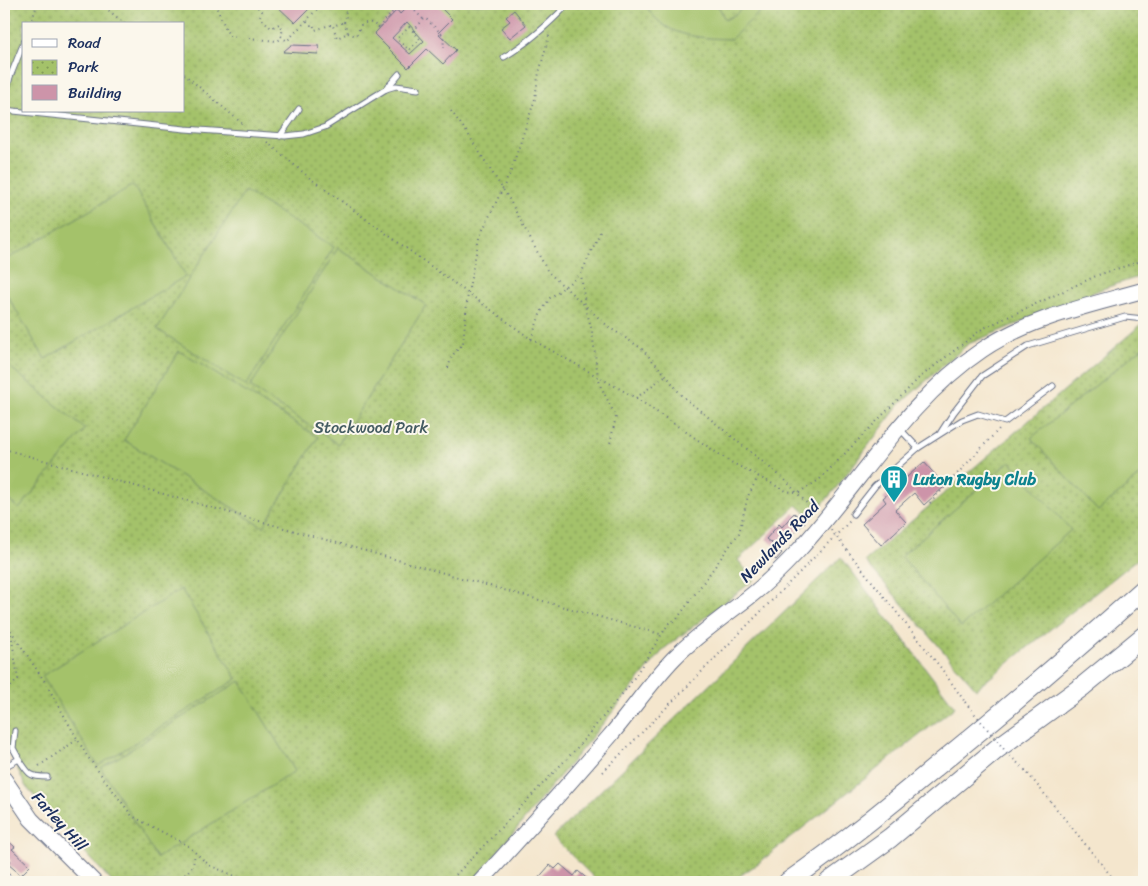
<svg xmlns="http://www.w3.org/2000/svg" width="1148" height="886" font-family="Sriracha,sans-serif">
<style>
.park{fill:url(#park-dots);stroke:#607864;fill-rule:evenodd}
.garden{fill:#a4c26a;stroke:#607864}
.building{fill:#cd94a9;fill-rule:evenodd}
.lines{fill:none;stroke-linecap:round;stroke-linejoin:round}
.lane-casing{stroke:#676f85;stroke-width:7}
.street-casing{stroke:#676f85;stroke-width:12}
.secondary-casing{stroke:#676f85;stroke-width:17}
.highway-casing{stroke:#676f85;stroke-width:21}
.path{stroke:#676f85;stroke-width:2;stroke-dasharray:1 4;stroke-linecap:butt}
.lane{stroke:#fff;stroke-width:5}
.street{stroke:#fff;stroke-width:10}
.secondary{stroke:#fff;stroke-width:15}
.highway{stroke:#fff;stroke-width:19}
.path-bridge{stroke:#676f85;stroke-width:2;stroke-dasharray:1 4;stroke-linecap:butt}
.labels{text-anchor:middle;stroke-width:4;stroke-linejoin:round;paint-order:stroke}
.park-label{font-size:16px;fill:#445b62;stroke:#fbf7ec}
.culture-label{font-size:16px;font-weight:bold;fill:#0d838f;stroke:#fbf7ec;text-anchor:start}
.street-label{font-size:16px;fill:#1b2f5e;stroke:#fbf7ec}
</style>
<defs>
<pattern id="park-dots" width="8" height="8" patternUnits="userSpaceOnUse" patternTransform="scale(1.25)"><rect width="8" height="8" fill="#a4c26a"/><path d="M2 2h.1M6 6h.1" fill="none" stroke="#859e5a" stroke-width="1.8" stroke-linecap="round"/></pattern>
</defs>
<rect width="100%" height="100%" fill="#fbf7ec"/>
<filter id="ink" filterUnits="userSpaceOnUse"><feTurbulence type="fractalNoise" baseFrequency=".02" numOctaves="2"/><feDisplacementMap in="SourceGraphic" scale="10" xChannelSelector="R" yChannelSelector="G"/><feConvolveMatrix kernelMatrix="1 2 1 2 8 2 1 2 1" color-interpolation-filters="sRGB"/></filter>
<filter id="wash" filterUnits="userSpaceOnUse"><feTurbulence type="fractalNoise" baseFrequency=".0096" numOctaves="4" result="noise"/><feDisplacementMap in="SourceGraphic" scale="20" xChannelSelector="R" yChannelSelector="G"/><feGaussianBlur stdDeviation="1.12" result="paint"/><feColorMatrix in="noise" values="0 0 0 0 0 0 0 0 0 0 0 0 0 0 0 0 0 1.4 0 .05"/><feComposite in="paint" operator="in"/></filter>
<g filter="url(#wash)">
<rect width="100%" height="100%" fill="#f4e6cd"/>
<g class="park">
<path d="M4 4H1144V275L1102 289 968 344 900 404 836 488 811 518 797 505 738 560 754 580 665 648 473 882H112L26 787 4 740ZM24 24H184V111H24Z"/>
<path d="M1144 322V554L976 689 865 561Z"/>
<path d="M841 557 955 707 760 862 731 882H598L553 837Z"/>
</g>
<g class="garden">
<path d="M645 4H713L719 7 725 20 736 14 746 4H768L731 39C697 38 663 37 645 4Z"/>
<path d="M133 185 186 276 45 359 4 290V261Z"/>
<path d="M245 191 334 247 246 386 157 329Z"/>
<path d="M338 248 426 305 338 444 250 387Z"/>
<path d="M1143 347 1144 472 1098 511 1031 438Z"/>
<path d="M179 351 318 437 263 527 124 440Z"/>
<path d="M4 362 85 429 19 509 4 496Z"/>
<path d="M1010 461 1071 530 961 627 901 556Z"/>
<path d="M181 589 237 679 98 766 42 676Z"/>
<path d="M240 681 295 771 157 858 101 768Z"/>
</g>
<g id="blocks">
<g class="building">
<path d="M275 4H314L295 23Z"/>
<path d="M410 4H437L452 19 438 33 456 50 443 64 427 49 408 68 374 34 397 10 400 14ZM407 22 424 41 410 54 392 38Z"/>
<path d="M514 10 526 25 510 38 501 28 510 21 506 17Z"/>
<path d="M291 45 319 46 318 54 283 52Z"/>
<path d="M924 462 945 486 924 505 914 493 895 510 906 522 881 545 862 524 886 502 883 498Z"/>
<path d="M794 513 805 522 779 549 766 539 779 524 782 527Z"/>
<path d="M776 548 782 553 776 560 769 555Z"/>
<path d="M4 837 15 847 12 849 30 866 21 875 8 864 11 861 6 856 4 858Z"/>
<path d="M560 864 574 876 578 871 591 882H535L550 865 555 869Z"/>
</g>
</g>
</g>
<g filter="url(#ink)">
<use href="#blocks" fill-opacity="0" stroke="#676f85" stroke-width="1"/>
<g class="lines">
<g class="lane-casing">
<g id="lane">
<path d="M450 5 453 4"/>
<path d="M504 57C528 43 549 24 568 4"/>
<path d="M386 89 399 74"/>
<path d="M4 102 10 77 24 42"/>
<path d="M4 110 185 129 285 136 304 134 325 127 386 89 396 86 418 89"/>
<path d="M280 136 299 109"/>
<path d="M941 432 954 412 982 376 1028 346 1125 317 1144 319"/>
<path d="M918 448 962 420 978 414 1005 422 1053 386"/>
<path d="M853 514 875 486 918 448 900 429"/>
<path d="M15 731 13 748 19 759"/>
<path d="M4 767 19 759C29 774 29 777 47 777"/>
</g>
</g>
<g class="street-casing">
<path id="street" d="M4 877 9 882"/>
</g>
<g class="secondary-casing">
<g id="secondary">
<path d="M4 779 31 819 94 882"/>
<path d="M480 882C524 834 568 785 610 736 632 710 651 682 674 658 697 635 723 617 748 598 766 584 783 567 798 551 860 484 906 401 982 350 1031 317 1089 306 1144 290"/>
</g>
</g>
<g class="highway-casing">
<g id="highway">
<path d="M788 882C844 843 896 800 949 756 1015 702 1080 646 1144 589"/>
<path d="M829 882 890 838 998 748 1083 686 1144 636"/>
</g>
</g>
<g class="path">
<path d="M101 4 125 24"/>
<path d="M215 4 229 36 277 41 283 38"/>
<path d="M254 4 262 11 260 16 271 28 279 24 283 29 281 36 287 41 322 4"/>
<path d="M408 4 424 20"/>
<path d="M545 4 550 12"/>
<path d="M307 21 311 25 313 24 315 30 330 25 333 26"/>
<path d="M344 22 348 33 337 38 333 26Z"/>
<path d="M344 22 346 18 345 13 353 4"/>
<path d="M31 24 37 4"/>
<path d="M409 27 420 39 409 50 397 39Z"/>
<path d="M413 31 425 18 443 35 444 48"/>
<path d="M348 33 356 36 361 25C368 21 373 22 378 28L400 4"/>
<path d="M184 74 245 126"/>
<path d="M451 111 466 131 509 199 548 272 610 328 641 348 666 375 681 395 785 480 816 513"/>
<path d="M267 142 311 179 531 339 636 398 729 461 786 491 798 493 819 480 919 378 982 329 1098 275 1144 260"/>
<path d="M600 232 581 274 585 305 592 331 598 377 601 387 616 417 610 443"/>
<path d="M531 339 541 312 550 298 581 274"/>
<path d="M448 368 452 356 463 343 468 293 479 238 511 171 535 99 538 77 550 32"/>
<path d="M636 398 666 375"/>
<path d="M4 449 660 634"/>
<path d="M930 503 1000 428"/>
<path d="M831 530 941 668 965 702"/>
<path d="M4 617 11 631 45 682 87 756 132 816 187 845 209 865 249 882"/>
<path d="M4 694 18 679 11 633"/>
<path d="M39 766 78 739"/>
<path d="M1025 770 1116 882"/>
<path d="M603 772 850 521"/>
<path d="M178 882 193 866 195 853"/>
<path d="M449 882 576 749 628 687 669 623 677 619 739 533 748 496 758 477"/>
</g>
<use href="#lane" class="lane"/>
<use href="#street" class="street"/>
<use href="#secondary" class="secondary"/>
<use href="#highway" class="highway"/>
<path class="path-bridge" d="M965 702 1008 754 1025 770"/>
</g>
</g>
<defs>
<g id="building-pin" transform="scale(1.4375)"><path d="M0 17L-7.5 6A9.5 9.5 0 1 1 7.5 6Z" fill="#0f9aa8" stroke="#fbf7ec"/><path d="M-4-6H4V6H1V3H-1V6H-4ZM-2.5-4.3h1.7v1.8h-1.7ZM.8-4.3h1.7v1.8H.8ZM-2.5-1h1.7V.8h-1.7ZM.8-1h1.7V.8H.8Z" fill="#fff"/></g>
</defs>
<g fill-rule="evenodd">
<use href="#building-pin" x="894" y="479"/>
</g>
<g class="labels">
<g class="park-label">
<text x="371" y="433">Stockwood Park</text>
</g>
<g class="culture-label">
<text x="913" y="485">Luton Rugby Club</text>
</g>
<g class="street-label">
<text transform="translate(779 541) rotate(-46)" y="6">Newlands Road</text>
<text transform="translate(60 821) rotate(48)" y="6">Farley Hill</text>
</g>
</g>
<rect width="1148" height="886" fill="none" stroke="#fbf7ec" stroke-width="20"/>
<rect x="22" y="22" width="162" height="90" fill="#fbf7ec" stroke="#a1a7b3"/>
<rect x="32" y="39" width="25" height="8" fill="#ffffff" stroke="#a1a7b3"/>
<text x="68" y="48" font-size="15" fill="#1b2f5e">Road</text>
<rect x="32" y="60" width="25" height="15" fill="url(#park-dots)" stroke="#a1a7b3"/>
<text x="68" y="72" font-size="15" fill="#1b2f5e">Park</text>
<rect x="32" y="85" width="25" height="15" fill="#cd94a9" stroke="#a1a7b3"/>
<text x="68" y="98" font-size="15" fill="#1b2f5e">Building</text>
</svg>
